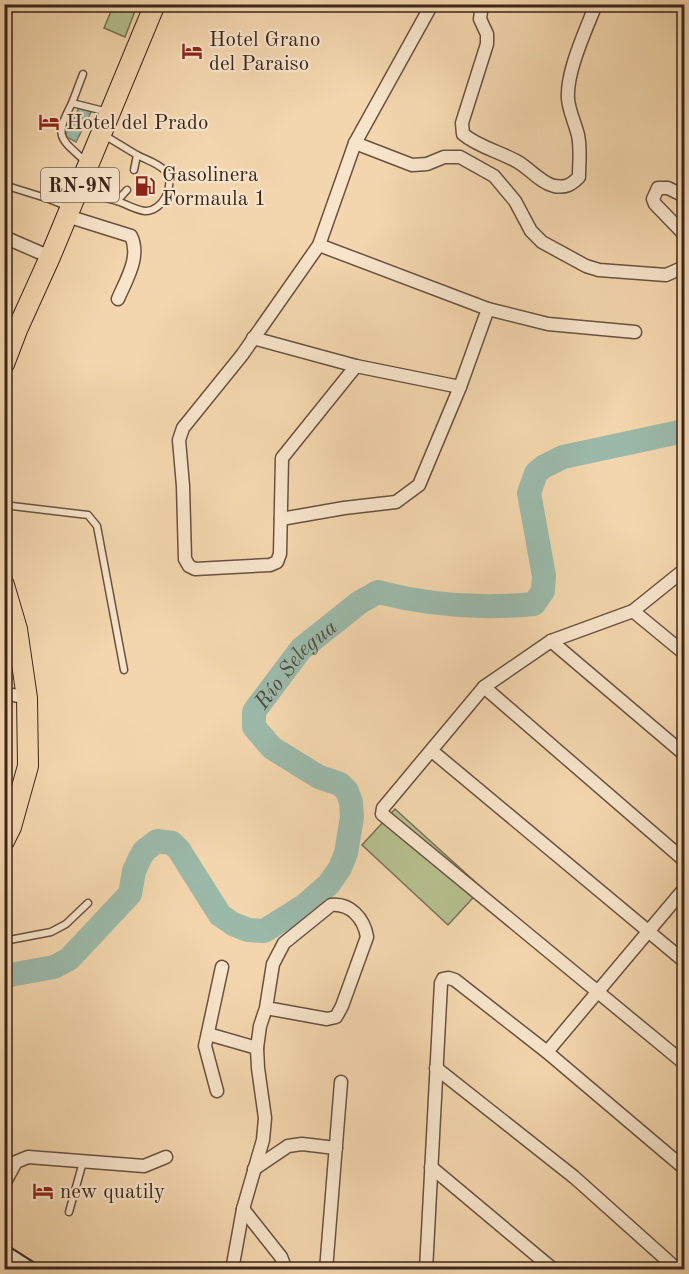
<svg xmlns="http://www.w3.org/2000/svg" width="689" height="1274" font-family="'Old Standard TT',serif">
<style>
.green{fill:#b6bf8e;stroke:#787254;stroke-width:1.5}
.water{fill:#9bb9a9;stroke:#757e70;stroke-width:1.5}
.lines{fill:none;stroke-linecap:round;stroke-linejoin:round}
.river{stroke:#9bb9a9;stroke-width:24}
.lane-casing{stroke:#695240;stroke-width:9}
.street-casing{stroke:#695240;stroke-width:15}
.secondary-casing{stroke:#3b261b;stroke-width:20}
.primary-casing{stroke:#3b261b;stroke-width:22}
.lane{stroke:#f7e4ca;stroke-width:6}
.street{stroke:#f7e4ca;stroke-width:12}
.secondary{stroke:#f7e4ca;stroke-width:16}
.primary{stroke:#f3d6ad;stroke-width:20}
.labels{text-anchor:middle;stroke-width:4.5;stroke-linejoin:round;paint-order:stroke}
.shield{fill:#f7e4ca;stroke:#735f50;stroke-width:1.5}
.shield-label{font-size:20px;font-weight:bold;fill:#3b261b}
.poi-label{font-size:21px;fill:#3b261b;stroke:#f7e4ca;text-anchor:start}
.water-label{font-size:22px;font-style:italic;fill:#534b3e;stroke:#f7e4ca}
</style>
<rect width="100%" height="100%" fill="#f3d6ad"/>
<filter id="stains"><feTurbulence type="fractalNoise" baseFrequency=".00333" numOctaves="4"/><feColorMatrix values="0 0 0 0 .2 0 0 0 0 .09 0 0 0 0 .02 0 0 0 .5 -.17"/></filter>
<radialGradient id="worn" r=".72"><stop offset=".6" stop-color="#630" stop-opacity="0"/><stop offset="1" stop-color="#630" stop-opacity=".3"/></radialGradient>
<g class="green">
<path d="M114 4 135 11 125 37 104 28Z"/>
<path d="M395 809 482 888 448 925 362 845Z"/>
</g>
<path class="water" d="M80 106 91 112 76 142 65 136Z"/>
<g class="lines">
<path class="river" id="s1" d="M4 976 54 967 69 959 130 894 134 871 140 858 144 851 157 841 172 843 179 850 220 915 233 924 248 930 264 931 304 906 329 884 340 868 346 853 352 817 351 802 347 791 340 784 319 777 272 748 254 727V712L258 706 301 649 360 602 378 592C428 605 483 609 534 604L543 591 544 576 529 493 536 473 543 467 563 457 684 431"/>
<g class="lane-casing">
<g id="lane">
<path d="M72 103 83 74"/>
<path d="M104 135 137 155 134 170"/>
<path d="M86 162C59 137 54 138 72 103L108 112"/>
<path d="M4 185 49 199 69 207"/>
<path d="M81 192 117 201 127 190"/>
<path d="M117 201C126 204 136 210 145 211 162 212 176 185 166 172 159 163 146 160 137 155"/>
<path d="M4 507 12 506 88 515 97 526 124 670"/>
<path d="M4 941 51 932 66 924 88 903"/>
<path d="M69 1212 83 1162"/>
</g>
</g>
<g class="street-casing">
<g id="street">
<path d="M482 4 480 19 487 34V44L462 123 463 134C478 147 501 152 518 162 530 169 541 183 554 186 566 188 571 185 579 177 579 163 581 149 578 135 575 123 569 111 568 99 566 72 586 30 596 4"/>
<path d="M355 143 412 165 427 164 444 157H460L494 176 515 201 531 231 542 242 586 266 599 270 666 275 684 267"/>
<path d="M684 196 668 188H658L653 199 655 204 684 234"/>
<path d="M67 216 131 236C141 257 126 280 118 299"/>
<path d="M4 237 50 257"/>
<path d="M319 245 488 309 548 324 635 332"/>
<path d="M253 338 356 366 460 387"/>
<path d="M356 366 282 458 280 554 277 562 270 565 195 569 189 566 185 559 183 486 179 440 183 428 242 355 319 245 355 143 432 4"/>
<path d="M281 519 344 508 396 502 419 485 460 387 488 309"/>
<path d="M684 570 633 611 551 641 484 687 383 808 382 814 684 1063"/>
<path d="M633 611 684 653"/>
<path d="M551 641 684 754"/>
<path d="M484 687 684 860"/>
<path d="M4 693 27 698"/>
<path d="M432 751 684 961"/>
<path d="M208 1034 257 1048"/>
<path d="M547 1052 684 889"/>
<path d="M436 1068 574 1177 678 1270"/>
<path d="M217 1091 205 1046 222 967"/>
<path d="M431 1167 554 1270"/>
<path d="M254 1169 288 1146 302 1144 336 1148"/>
<path d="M4 1184 16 1162 28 1157 144 1166 166 1157"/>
<path d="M243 1209 281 1257 286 1270"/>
<path d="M232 1270 243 1209 263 1140 265 1118 258 1068 257 1048 260 1026 266 1008 273 964 284 943 331 905C350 903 364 918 367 937L342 1006 336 1017 327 1019 266 1008"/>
<path d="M326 1270 341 1082"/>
<path d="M426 1270 441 983 443 979 449 978 455 980 547 1052 684 1168"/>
</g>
</g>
<g class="secondary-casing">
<path id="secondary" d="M4 1254 29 1270"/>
</g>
<g class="primary-casing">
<g id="primary">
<path d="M4 364 17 330 50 257 155 4"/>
<path d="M4 585 17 629 27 698 28 766 11 827 4 841"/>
</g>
</g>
<use href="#lane" class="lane"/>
<use href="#street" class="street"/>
<use href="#secondary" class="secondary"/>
<use href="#primary" class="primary"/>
</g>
<defs>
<g id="hotel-bare" transform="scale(1.62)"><path d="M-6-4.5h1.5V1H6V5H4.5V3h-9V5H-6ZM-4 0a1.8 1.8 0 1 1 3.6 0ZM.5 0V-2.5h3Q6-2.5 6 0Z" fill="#8f2418" stroke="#f7e4ca" stroke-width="2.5" paint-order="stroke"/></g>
<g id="fuel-bare" transform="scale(1.62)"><path d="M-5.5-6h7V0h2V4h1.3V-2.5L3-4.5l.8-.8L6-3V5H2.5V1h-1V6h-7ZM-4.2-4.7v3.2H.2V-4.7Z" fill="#8f2418" stroke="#f7e4ca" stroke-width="2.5" paint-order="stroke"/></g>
</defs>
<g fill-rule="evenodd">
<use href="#hotel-bare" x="192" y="51"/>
<use href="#hotel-bare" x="49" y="122"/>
<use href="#fuel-bare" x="145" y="186"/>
<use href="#hotel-bare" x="43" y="1191"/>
</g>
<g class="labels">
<rect class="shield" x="41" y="168" width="78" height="34" rx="4.5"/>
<g class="shield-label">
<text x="80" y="192">RN-9N</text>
</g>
<g class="poi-label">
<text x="209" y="46">Hotel Grano<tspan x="209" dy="24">del Paraiso</tspan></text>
<text x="66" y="129">Hotel del Prado</text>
<text x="162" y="181">Gasolinera<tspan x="162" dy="24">Formaula 1</tspan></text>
<text x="60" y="1198">new quatily</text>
</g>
<g class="water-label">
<text dy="8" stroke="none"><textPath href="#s1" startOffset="742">Río Selegua</textPath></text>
</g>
</g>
<rect width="689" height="1274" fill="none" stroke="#f3d6ad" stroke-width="24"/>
<rect x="6" y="6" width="677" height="1262" fill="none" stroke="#3b261b" stroke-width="3"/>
<rect x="12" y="12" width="665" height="1250" fill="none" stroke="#3b261b" stroke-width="1.5"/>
<rect width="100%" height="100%" filter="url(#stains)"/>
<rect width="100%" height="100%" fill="url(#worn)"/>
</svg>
